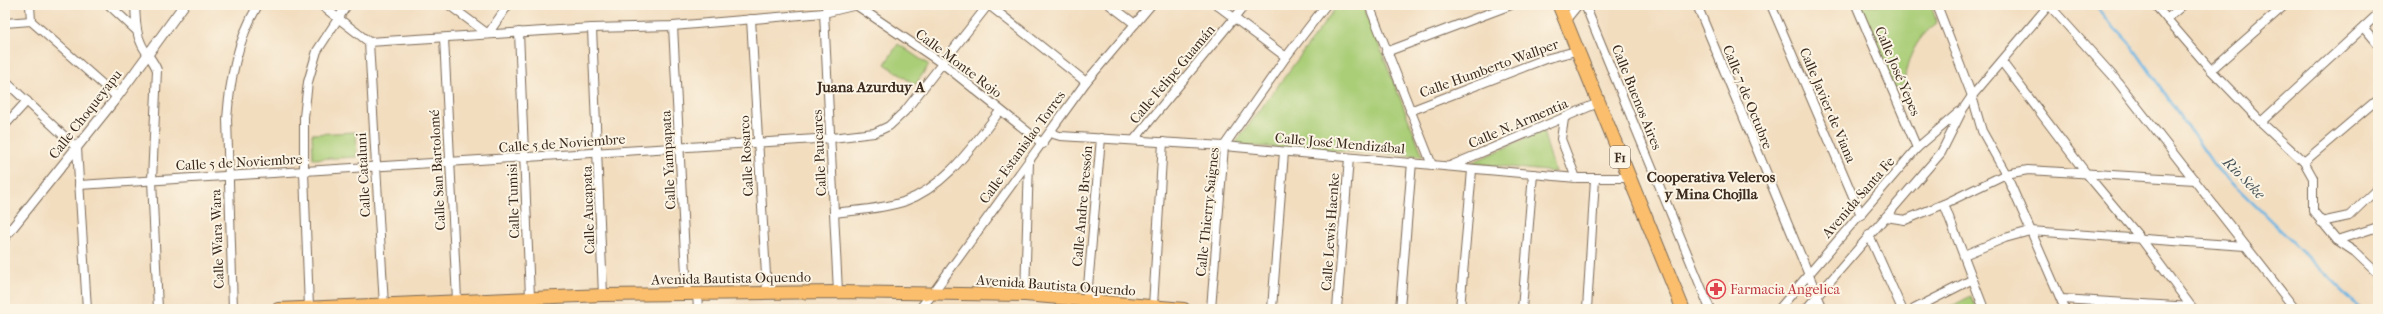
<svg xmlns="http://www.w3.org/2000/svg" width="2383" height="314" font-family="'IM FELL French Canon',serif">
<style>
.green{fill:#aace78;stroke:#727c4b}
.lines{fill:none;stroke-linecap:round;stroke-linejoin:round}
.stream{stroke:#6bb5e4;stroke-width:2.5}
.minor-casing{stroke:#7b6956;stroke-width:10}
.tertiary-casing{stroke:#7b6956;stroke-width:11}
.primary-casing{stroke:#7b6956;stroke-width:14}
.trunk-casing{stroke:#7b6956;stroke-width:15}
.minor{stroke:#fff;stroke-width:8}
.tertiary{stroke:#fff;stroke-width:9}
.primary{stroke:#fabe6d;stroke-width:12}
.trunk{stroke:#fabe6d;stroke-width:13}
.labels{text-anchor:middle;stroke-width:4;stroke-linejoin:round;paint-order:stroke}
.shield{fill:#fcf5e5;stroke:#75675a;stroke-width:1}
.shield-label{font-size:13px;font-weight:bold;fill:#3b2a1e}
.street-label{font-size:14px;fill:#3b2a1e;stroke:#fcf5e5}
.health-label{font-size:14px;fill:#be3a42;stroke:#fcf5e5;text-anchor:start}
.neighbourhood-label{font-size:15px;font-weight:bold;fill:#3b2a1e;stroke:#fcf5e5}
.water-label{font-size:15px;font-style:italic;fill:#495459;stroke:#fcf5e5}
</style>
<rect width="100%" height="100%" fill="#fcf5e5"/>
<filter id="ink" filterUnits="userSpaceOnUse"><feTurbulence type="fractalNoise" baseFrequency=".025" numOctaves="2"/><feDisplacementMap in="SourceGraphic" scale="8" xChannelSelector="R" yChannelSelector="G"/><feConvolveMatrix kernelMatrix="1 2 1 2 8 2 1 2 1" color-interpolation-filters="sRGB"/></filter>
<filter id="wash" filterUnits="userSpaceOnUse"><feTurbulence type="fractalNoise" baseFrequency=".012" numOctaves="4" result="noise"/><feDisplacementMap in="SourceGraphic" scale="16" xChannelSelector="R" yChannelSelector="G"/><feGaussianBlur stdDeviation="0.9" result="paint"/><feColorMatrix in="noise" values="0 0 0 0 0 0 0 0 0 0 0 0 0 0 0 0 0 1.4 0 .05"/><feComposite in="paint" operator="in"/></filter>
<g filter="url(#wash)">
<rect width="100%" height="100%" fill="#f2ddbf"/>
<g class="green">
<path d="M1338 5H1363L1423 156 1234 145Z"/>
<path d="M1858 5H1931L1937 23C1916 38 1907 58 1904 84L1895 90Z"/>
<path d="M898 44 929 65 915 85 885 64Z"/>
<path d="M1543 131 1555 172 1471 163Z"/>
<path d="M356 132 357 157 313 159 312 134Z"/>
<path d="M1971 296 1977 309H1951L1950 307Z"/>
</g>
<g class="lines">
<path class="stream" d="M2094 5 2132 46 2214 165 2361 309"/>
</g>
</g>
<g filter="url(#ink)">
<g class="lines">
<g class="minor-casing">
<g id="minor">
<path d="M30 5 31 21"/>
<path d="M109 5 137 31"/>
<path d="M135 5C136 18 135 31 141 43 145 53 153 59 157 70L152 180 158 309"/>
<path d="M321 5 369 42"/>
<path d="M449 5 488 34 508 5"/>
<path d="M829 5 824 13 838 292"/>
<path d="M856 5 943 64 1043 144"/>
<path d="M989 5 1086 82"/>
<path d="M1110 5 1135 24"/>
<path d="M1217 5 1286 57"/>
<path d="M1369 5 1432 165"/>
<path d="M1585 5 1710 309"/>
<path d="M1697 5 1823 309"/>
<path d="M1771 5 1861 215"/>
<path d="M1856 5 1917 148"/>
<path d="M1937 5 1972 96 1982 131 2006 174 2065 309"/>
<path d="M2049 5 2113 76 2295 309"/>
<path d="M2155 5 2211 70 2261 122 2304 162 2313 178V211L2337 240 2355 252 2378 274"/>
<path d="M751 19 767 292"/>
<path d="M2167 19 2183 5"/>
<path d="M1565 21 1578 5"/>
<path d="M5 23 31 21 117 97"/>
<path d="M673 26 687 293"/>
<path d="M2364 27 2378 44"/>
<path d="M592 28 603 295"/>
<path d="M519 32 530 297"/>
<path d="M444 38 457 300"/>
<path d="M369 42 592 28 673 26 824 13 857 5"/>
<path d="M369 42 384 306"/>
<path d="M1386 52 1511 5"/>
<path d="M2002 62 2086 173 2142 240 2193 309"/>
<path d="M2211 70 2285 5"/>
<path d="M5 81 77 148 87 309"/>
<path d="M1410 111 1545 59 1576 51"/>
<path d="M1564 119 1561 139 1576 178"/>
<path d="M2261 122 2378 14"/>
<path d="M5 125 27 101"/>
<path d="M1050 133 1060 136 1224 146 1576 178H1629"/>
<path d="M1134 140 1245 5"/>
<path d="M2304 162 2378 99"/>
<path d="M1450 166 1598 103"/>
<path d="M79 185 832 138 874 133 889 126 905 111 988 5"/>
<path d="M1944 204 1984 309"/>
<path d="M835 213C858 210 881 209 903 202 946 187 973 145 1000 111"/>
<path d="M1886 217 1905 220 1944 204 2006 174 2028 170 2195 180"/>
<path d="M2321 222 2349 216 2378 188"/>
<path d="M1869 235 1902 309"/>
<path d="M2337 240 2378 227"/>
<path d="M1964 255 2005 238 2030 231 2245 246"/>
<path d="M697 293 698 309"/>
<path d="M933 293 1086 82 1151 5"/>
<path d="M1025 295 1029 161"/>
<path d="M2062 299 2192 307"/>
<path d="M1153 306 1163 142"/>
<path d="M309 308 304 172V117L308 82 317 51 347 5"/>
<path d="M233 309 227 119C230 79 237 41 258 5"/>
<path d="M1086 309 1101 138"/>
<path d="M1211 309 1224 146 1286 57 1326 5"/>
<path d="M1272 309 1284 152"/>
<path d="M1337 309 1349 158"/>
<path d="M1400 309 1412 162"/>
<path d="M1460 309 1472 170"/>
<path d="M1522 309 1533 174"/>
<path d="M1587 309 1595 179"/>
<path d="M1779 309 1917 148 1959 112"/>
<path d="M1806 309 1941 153 1963 109 1972 96 2049 5"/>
<path d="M1914 309 1973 279"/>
</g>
</g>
<g class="tertiary-casing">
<g id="tertiary">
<path d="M5 237 117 97 184 5"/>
<path d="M920 309 933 293"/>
</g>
</g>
<g class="primary-casing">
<path id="primary" d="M278 309 603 295 838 292 1025 295 1184 309"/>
</g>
<g class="trunk-casing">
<path id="trunk" d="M1559 5 1683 309"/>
</g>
<use href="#minor" class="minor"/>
<use href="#tertiary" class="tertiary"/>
<use href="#primary" class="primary"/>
<use href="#trunk" class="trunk"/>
</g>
</g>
<defs>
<g id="pharmacy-ring" transform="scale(1)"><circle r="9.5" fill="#fcf5e5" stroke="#e0444e" stroke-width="1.5"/><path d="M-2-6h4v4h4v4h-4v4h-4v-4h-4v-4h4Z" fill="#e0444e"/></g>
</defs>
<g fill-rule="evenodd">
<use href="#pharmacy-ring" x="1716" y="289"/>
</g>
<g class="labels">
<rect class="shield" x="1610" y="146" width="20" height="22" rx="3"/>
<g class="shield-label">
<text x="1620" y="162">F1</text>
</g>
<g class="street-label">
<text transform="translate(959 63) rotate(37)" y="5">Calle Monte Rojo</text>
<text transform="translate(1489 68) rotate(-20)" y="5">Calle Humberto Wallper</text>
<text transform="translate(1898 71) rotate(67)" y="5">Calle José Yepes</text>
<text transform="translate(1172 74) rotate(-50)" y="5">Calle Felipe Guamán</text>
<text transform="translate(1637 97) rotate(68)" y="5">Calle Buenos Aires</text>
<text transform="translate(1748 97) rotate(68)" y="5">Calle 7 de Octubre</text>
<text transform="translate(1828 105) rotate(67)" y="5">Calle Javier de Viana</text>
<text transform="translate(85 114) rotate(-52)" y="5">Calle Choqueyapu</text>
<text transform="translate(1518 123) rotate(-23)" y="5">Calle N. Armentia</text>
<text transform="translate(562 143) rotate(-4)" y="5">Calle 5 de Noviembre</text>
<text transform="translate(1340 143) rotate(5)" y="5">Calle José Mendizábal</text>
<text transform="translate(1022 147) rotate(-54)" y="5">Calle Estanislao Torres</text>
<text transform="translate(819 153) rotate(-93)" y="5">Calle Paucares</text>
<text transform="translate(746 156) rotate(-93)" y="5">Calle Rosarco</text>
<text transform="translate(668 160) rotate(-93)" y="5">Calle Yampapata</text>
<text transform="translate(239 162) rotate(-3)" y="5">Calle 5 de Noviembre</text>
<text transform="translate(437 170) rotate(-93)" y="5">Calle San Bartolomé</text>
<text transform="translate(363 175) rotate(-93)" y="5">Calle Cataluni</text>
<text transform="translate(1858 197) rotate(-49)" y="5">Avenida Santa Fe</text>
<text transform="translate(513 201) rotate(-92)" y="5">Calle Tumisi</text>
<text transform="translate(1082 206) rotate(-85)" y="5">Calle Andre Bressón</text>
<text transform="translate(588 210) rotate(-92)" y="5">Calle Aucapata</text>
<text transform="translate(1207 212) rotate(-84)" y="5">Calle Thierry Saignes</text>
<text transform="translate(1330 232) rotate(-86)" y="5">Calle Lewis Haenke</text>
<text transform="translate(217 239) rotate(-92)" y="5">Calle Wara Wara</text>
<text transform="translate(731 278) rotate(-1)" y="5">Avenida Bautista Oquendo</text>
<text transform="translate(1056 285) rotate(4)" y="5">Avenida Bautista Oquendo</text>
</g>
<g class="health-label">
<text x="1730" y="294">Farmacia Angelica</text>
</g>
<g class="neighbourhood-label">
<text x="871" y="92">Juana Azurduy A</text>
<text x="1711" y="182">Cooperativa Veleros<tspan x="1711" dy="17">y Mina Chojlla</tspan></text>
</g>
<g class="water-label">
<text transform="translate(2244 178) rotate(45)" y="5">Rio Seke</text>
</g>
</g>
<rect width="2383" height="314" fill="none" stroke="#fcf5e5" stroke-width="20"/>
</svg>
